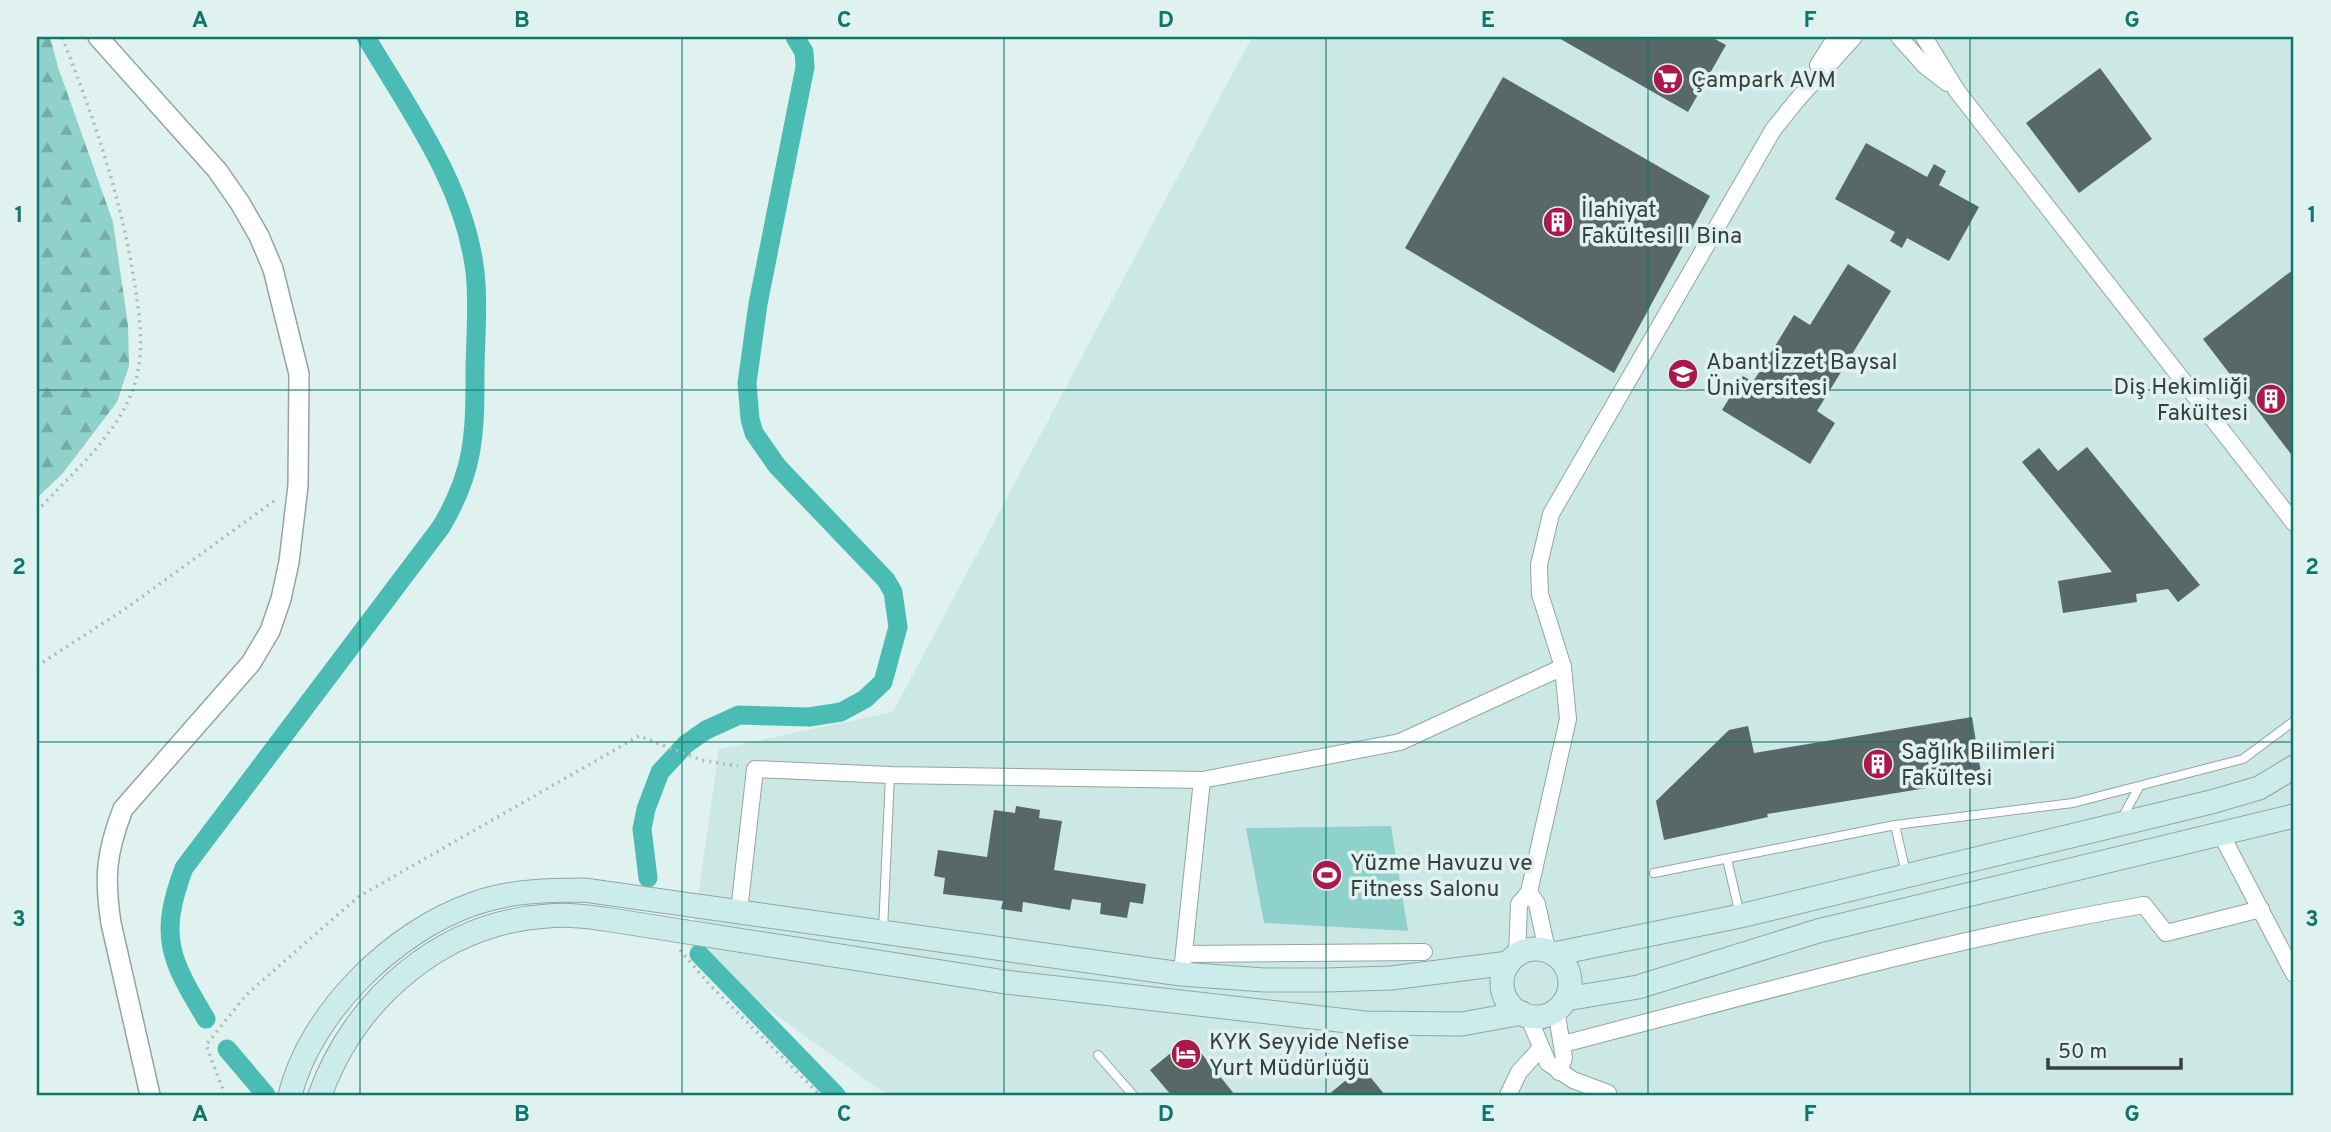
<svg xmlns="http://www.w3.org/2000/svg" width="2331" height="1132" font-family="Overpass,sans-serif">
<style>
.built{fill:#cce8e5}
.forest{fill:url(#forest-firs)}
.garden{fill:#8fd1cb}
.lines{fill:none;stroke-linecap:round;stroke-linejoin:round}
.canal{stroke:#4bbcb3;stroke-width:19}
.building{fill:#576866}
.service-casing{stroke:#93a5a3;stroke-width:10}
.minor-casing{stroke:#93a5a3;stroke-width:18}
.tertiary-casing{stroke:#93a5a3;stroke-width:22}
.secondary-casing{stroke:#93a5a3;stroke-width:25}
.path{stroke:#abbbb9;stroke-width:3.5;stroke-dasharray:2 5;stroke-linecap:butt}
.service{stroke:#fff;stroke-width:8}
.minor{stroke:#fff;stroke-width:16}
.tertiary{stroke:#fff;stroke-width:19}
.secondary{stroke:#cbecea;stroke-width:23}
.grid{fill:none;stroke:#0f766e;stroke-width:2;stroke-opacity:0.55}
.labels{text-anchor:middle;stroke-width:7;stroke-linejoin:round;paint-order:stroke}
.poi-label{font-size:23px;fill:#373f3e;stroke:#dff2f0;text-anchor:start}
.neatline{fill:none;stroke:#0f766e;stroke-width:2.5}
.grid-label{font-size:23px;text-anchor:middle;font-weight:bold;fill:#0f766e}
</style>
<defs>
<pattern id="forest-firs" width="22" height="20" patternUnits="userSpaceOnUse" patternTransform="scale(1.75)"><rect width="22" height="20" fill="#8fd1cb"/><path d="M5 1l3.5 6h-7zM16 11l3.5 6h-7z" fill="#76aba6"/></pattern>
</defs>
<rect width="100%" height="100%" fill="#dff2f0"/>
<path class="built" d="M1252 37H2294V1095H887L690 953 719 749 893 712Z"/>
<path class="forest" d="M37 37H50L58 67 113 222 128 325 129 366 117 402 63 473 37 498Z"/>
<path class="garden" d="M1391 826 1408 931 1264 923 1246 828Z"/>
<g class="lines">
<g class="canal">
<path d="M648 878 642 829 646 809 660 772 686 744 706 730 739 715 809 717 841 712 865 699 883 682 898 627 893 592 886 580 777 466 754 433 750 419 747 383 758 304 805 67 804 52 795 37"/>
<path d="M699 954 836 1095"/>
<path d="M206 1019C170 959 158 937 184 868L441 527C474 472 475 435 475 374 475 341 479 305 475 272 465 185 409 110 366 37"/>
<path d="M227 1049 266 1095"/>
</g>
</g>
<g class="building">
<path d="M1557 37H1711L1726 45 1688 112Z"/>
<path d="M2100 68 2152 139 2079 193 2026 123Z"/>
<path d="M1503 77 1710 196 1614 373 1405 248Z"/>
<path d="M1866 143 1927 177 1934 164 1946 171 1939 185 1979 207 1949 261 1907 238 1902 248 1890 241 1895 232 1835 199Z"/>
<path d="M1848 264 1891 291 1817 411 1835 423 1810 464 1722 410 1743 376 1753 382 1794 315 1810 325Z"/>
<path d="M2294 269V458L2203 339Z"/>
<path d="M2087 447 2200 585 2178 602 2168 589 2136 594 2137 602 2063 613 2058 581 2112 572 2022 462 2039 448 2058 471Z"/>
<path d="M1972 717 1982 779 1767 814 1768 817 1664 840 1656 801 1729 730 1748 726 1754 753Z"/>
<path d="M1016 806 1040 810 1039 818 1062 821 1054 870 1146 884 1143 904 1130 902 1127 918 1100 914 1101 903 1072 899 1070 910 1023 902 1022 912 1001 909 1003 901 943 894 945 878 934 876 938 850 987 857 994 810 1015 813Z"/>
<path d="M1189 1038 1235 1095H1171L1150 1070Z"/>
<path d="M1362 1067 1385 1095H1328Z"/>
</g>
<g class="lines">
<g class="service-casing">
<g id="service">
<path d="M2122 818 2139 787"/>
<path d="M1895 825 1906 873"/>
<path d="M1727 859 1740 915"/>
<path d="M1654 873 1895 825 2073 803 2243 759 2294 721"/>
<path d="M883 930 890 775"/>
<path d="M1098 1055 1133 1095"/>
</g>
</g>
<g class="minor-casing">
<g id="minor">
<path d="M1899 37 1925 66 1947 83"/>
<path d="M1924 37 1957 91 2294 523"/>
<path d="M1818 65 1836 37"/>
<path d="M2221 834 2294 974"/>
<path d="M1529 892 1537 904 1547 950"/>
<path d="M739 911 755 769 890 775 1202 780 1400 742 1563 667"/>
<path d="M1184 954 1424 952"/>
<path d="M1517 955 1519 904 1529 892 1568 719 1563 667 1540 594 1539 565 1551 514 1773 130 1797 100 1854 37"/>
<path d="M1183 962 1202 780"/>
<path d="M1556 1010 1564 1058 1559 1072"/>
<path d="M1528 1016 1548 1063 1573 1080 1608 1093"/>
<path d="M1563 1044C1756 994 1948 939 2144 905L2166 933 2261 909"/>
<path d="M1508 1095 1519 1072 1540 1049"/>
</g>
</g>
<g class="tertiary-casing">
<path id="tertiary" d="M98 37 217 170 240 203 259 236 273 269 299 374 298 486 289 562 281 599 270 631 251 663 123 809C106 853 104 877 111 923L150 1095"/>
</g>
<g class="secondary-casing">
<g id="secondary">
<circle cx="1536" cy="983" r="34"/>
<path d="M1554 954 1740 916 2211 802 2259 788 2294 767"/>
<path d="M1566 999 1638 987 1818 931 2294 816"/>
<path d="M290 1095C311 1012 393 932 473 904 509 891 546 890 584 890L1181 974 1264 980H1326L1391 978 1509 963"/>
<path d="M320 1095C355 998 442 923 547 916 569 914 590 917 611 920L1005 982 1365 1023 1462 1024 1522 1013"/>
</g>
</g>
<g class="path">
<path d="M37 511C71 474 118 435 134 386 145 354 140 319 135 286 122 200 94 118 62 37"/>
<path d="M37 666 128 607 278 498"/>
<path d="M680 950 709 984 820 1095"/>
<path d="M225 1095 206 1045 247 994 358 897 639 736 701 760 738 766"/>
</g>
<use href="#service" class="service"/>
<use href="#minor" class="minor"/>
<use href="#tertiary" class="tertiary"/>
<use href="#secondary" class="secondary"/>
</g>
<path class="grid" d="M360 37V1095M682 37V1095M1004 37V1095M1326 37V1095M1648 37V1095M1970 37V1095M37 390H2294M37 742H2294"/>
<defs>
<g id="supermarket-disc" transform="scale(1.575)"><circle r="9.5" fill="#ab184a" stroke="#dff2f0"/><path d="M-6-5.5h2.5l.6 2H6L4.5 2H-2.5L-4.4-4H-6ZM-1.5 3.2a1.3 1.3 0 1 0 .1 0ZM3 3.2a1.3 1.3 0 1 0 .1 0Z" fill="#fff"/></g>
<g id="building-disc" transform="scale(1.575)"><circle r="9.5" fill="#ab184a" stroke="#dff2f0"/><path d="M-4-6H4V6H1V3H-1V6H-4ZM-2.5-4.3h1.7v1.8h-1.7ZM.8-4.3h1.7v1.8H.8ZM-2.5-1h1.7V.8h-1.7ZM.8-1h1.7V.8H.8Z" fill="#fff"/></g>
<g id="university-disc" transform="scale(1.575)"><circle r="9.5" fill="#ab184a" stroke="#dff2f0"/><path d="M0-5L7-2L0 1L-7-2ZM-4 1L0 2.5L4 1V4Q0 6-4 4Z" fill="#fff"/></g>
<g id="stadium-disc" transform="scale(1.575)"><circle r="9.5" fill="#ab184a" stroke="#dff2f0"/><path d="M0-5a6.5 5 0 1 0 0 10a6.5 5 0 1 0 0-10ZM-3.5-1.8h7v3.6h-7Z" fill="#fff"/></g>
<g id="hotel-disc" transform="scale(1.575)"><circle r="9.5" fill="#ab184a" stroke="#dff2f0"/><path d="M-6-4.5h1.5V1H6V5H4.5V3h-9V5H-6ZM-4 0a1.8 1.8 0 1 1 3.6 0ZM.5 0V-2.5h3Q6-2.5 6 0Z" fill="#fff"/></g>
</defs>
<g fill-rule="evenodd">
<use href="#supermarket-disc" x="1668" y="79"/>
<use href="#building-disc" x="1558" y="222"/>
<use href="#university-disc" x="1683" y="374"/>
<use href="#building-disc" x="2271" y="399"/>
<use href="#building-disc" x="1878" y="764"/>
<use href="#stadium-disc" x="1327" y="875"/>
<use href="#hotel-disc" x="1186" y="1054"/>
</g>
<g class="labels">
<g class="poi-label">
<text x="1691" y="87">Çampark AVM</text>
<text x="1581" y="217">İlahiyat<tspan x="1581" dy="26">Fakültesi II Bina</tspan></text>
<text x="1706" y="369">Abant İzzet Baysal<tspan x="1706" dy="26">Üniversitesi</tspan></text>
<text x="2248" y="394" text-anchor="end">Diş Hekimliği<tspan x="2248" dy="26">Fakültesi</tspan></text>
<text x="1901" y="759">Sağlık Bilimleri<tspan x="1901" dy="26">Fakültesi</tspan></text>
<text x="1350" y="870">Yüzme Havuzu ve<tspan x="1350" dy="26">Fitness Salonu</tspan></text>
<text x="1209" y="1049">KYK Seyyide Nefise<tspan x="1209" dy="26">Yurt Müdürlüğü</tspan></text>
</g>
</g>
<rect width="2331" height="1132" fill="none" stroke="#dff2f0" stroke-width="77"/>
<path d="M2048 1058v10h133v-10" fill="none" stroke="#373f3e" stroke-width="3.5"/>
<text x="2058" y="1058" font-size="21" fill="#373f3e" stroke="#dff2f0" stroke-width="5" paint-order="stroke">50 m</text>
<rect x="38" y="38" width="2254" height="1056" class="neatline"/>
<g class="grid-label">
<text x="200" y="27">A</text>
<text x="522" y="27">B</text>
<text x="844" y="27">C</text>
<text x="1166" y="27">D</text>
<text x="1488" y="27">E</text>
<text x="1810" y="27">F</text>
<text x="2132" y="27">G</text>
<text x="19" y="222">1</text>
<text x="2312" y="222">1</text>
<text x="19" y="574">2</text>
<text x="2312" y="574">2</text>
<text x="19" y="926">3</text>
<text x="2312" y="926">3</text>
<text x="200" y="1121">A</text>
<text x="522" y="1121">B</text>
<text x="844" y="1121">C</text>
<text x="1166" y="1121">D</text>
<text x="1488" y="1121">E</text>
<text x="1810" y="1121">F</text>
<text x="2132" y="1121">G</text>
</g>
</svg>
